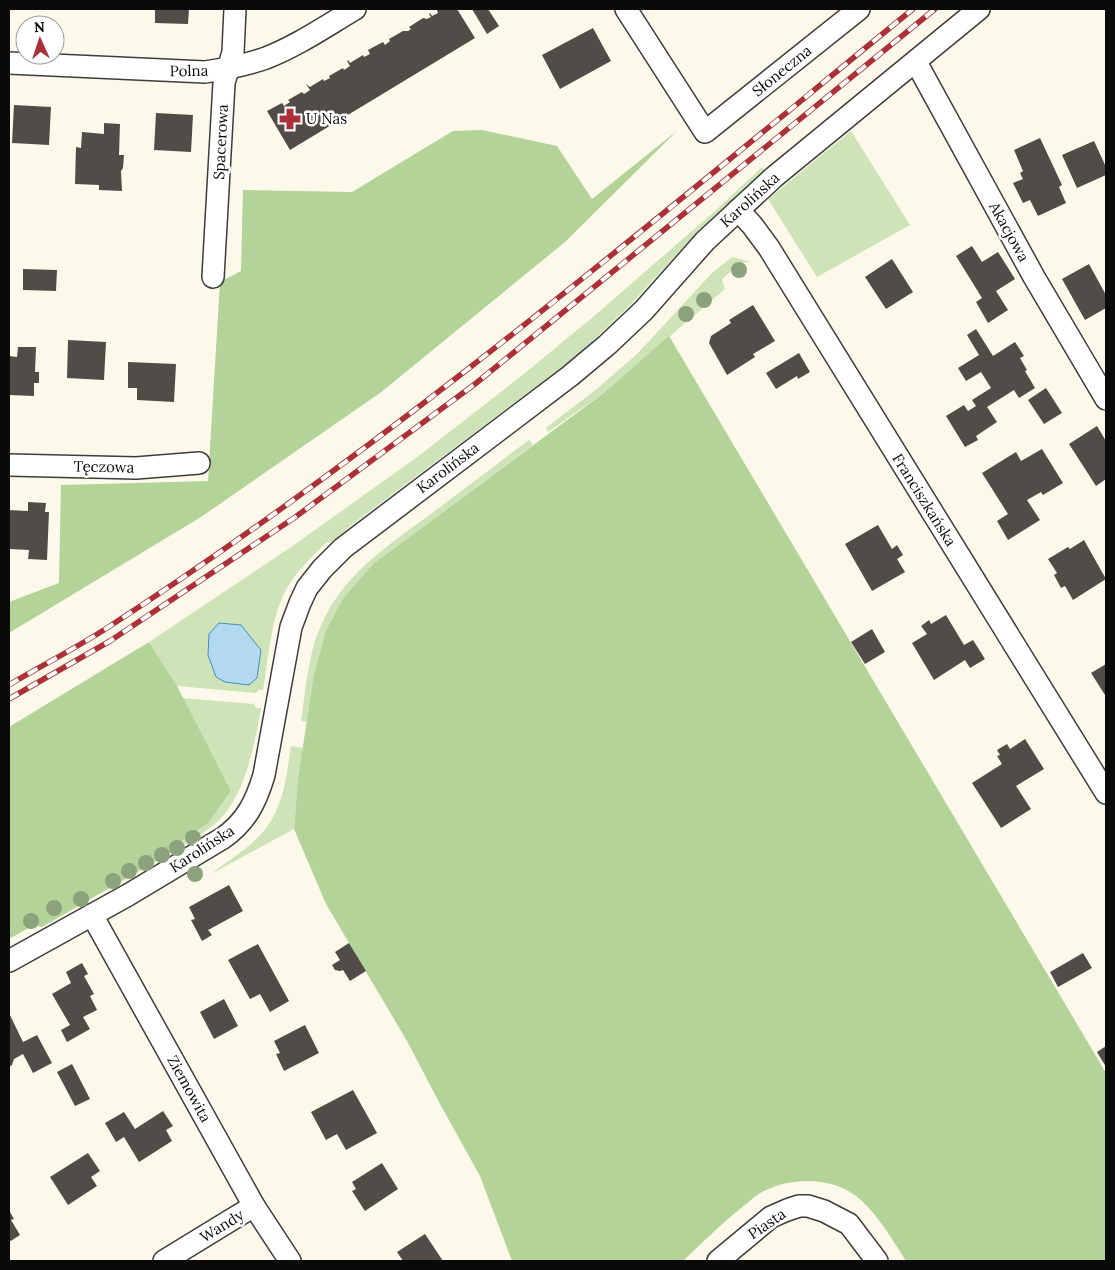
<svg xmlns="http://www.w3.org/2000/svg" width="1115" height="1270" font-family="Lora,serif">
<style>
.green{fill:#cee3b7}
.forest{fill:#b3d398}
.water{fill:#b3d9f0;stroke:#418ec0}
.building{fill:#524c48}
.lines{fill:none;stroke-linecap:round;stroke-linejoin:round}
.street-casing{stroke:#3d3d3d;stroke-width:24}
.street{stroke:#fff;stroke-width:21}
.rail-casing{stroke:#ac3037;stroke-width:5.5}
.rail{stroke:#fff;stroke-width:4;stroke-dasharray:11;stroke-linecap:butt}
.tree{fill:#8ba27c}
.labels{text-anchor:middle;stroke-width:5;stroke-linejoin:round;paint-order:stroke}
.street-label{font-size:15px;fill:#0a0a0a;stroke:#fff}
.poi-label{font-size:15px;fill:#0a0a0a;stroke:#fff;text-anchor:start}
</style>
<rect width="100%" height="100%" fill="#fdf9ea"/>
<g class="green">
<path d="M851 131 910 225 817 277 768 199Z"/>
<path d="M762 167 767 172 736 197 685 245 632 303 578 355 354 523 330 543 327 542C312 557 295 572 285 592 270 621 269 658 263 690H259L256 693 177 686 149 642 294 545 420 455 525 373 594 316 715 211Z"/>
<path d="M732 257 751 262 741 263 722 279 725 289 605 392 548 432 546 428 598 388 637 354 712 273Z"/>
<path d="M529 440 533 445 373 564 344 597 326 630 314 674 307 722 301 721C306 688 308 652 323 621 346 572 390 544 432 513 464 489 497 464 529 440Z"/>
<path d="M182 698 254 704 256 708H261C255 743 245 797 217 822 207 831 193 839 182 846L180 843 208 823 231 791Z"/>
<path d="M291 746 303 748 298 779 294 829 211 874C224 864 239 854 251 844 283 816 285 785 291 746Z"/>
</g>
<g class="forest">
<path d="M482 130 557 146 592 199 678 130 565 242 380 393 201 517 9 633V602L59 583 61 485 208 481 220 282 241 271 243 190 352 192 453 131Z"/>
<path d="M669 336 1106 1073V1261H906C892 1239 880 1218 861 1200 836 1177 793 1176 764 1191 757 1194 751 1200 745 1205 723 1222 704 1241 683 1261H512L480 1176 440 1104 407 1041 326 904 294 829 298 779 314 674 326 630 344 597 373 564 605 392Z"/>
<path d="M149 642 177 686 231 791 208 823 177 845 179 848 42 927 34 925 9 939V727Z"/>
</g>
<path class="water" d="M219 623 241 625 261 650 257 678 249 685 225 682 216 677 208 655 209 634Z"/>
<g class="building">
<path d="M155 9H189L188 24 155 23Z"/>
<path d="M439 9H457L475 38 290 150 267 111 282 103 284 106 290 102 288 100 302 92 304 94 310 90 306 84 310 87 323 79 324 81 330 78 329 76 343 68 344 70 350 66 347 61 348 60 350 63 363 55 364 57 370 54 368 50 383 42 385 45 390 41 389 39 403 31H408L411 29 409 27 423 18 427 19 431 17 429 14 430 13 432 16 438 13 437 10Z"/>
<path d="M472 9H488L499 26 487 34Z"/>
<path d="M593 28 611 61 560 89 542 55Z"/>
<path d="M14 105 51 107 49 145 12 143Z"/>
<path d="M156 113 193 115 191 152 154 150Z"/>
<path d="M104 123 120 124 119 155H124L123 168 121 171 122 191 99 190V185L75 184 76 147 81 148 82 132 104 134Z"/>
<path d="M1040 138 1062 185 1059 187 1066 203 1038 216 1030 200 1023 203 1013 183 1023 179 1020 173 1023 171 1014 150Z"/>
<path d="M1094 141 1106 167V175L1077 188 1062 155Z"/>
<path d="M972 246 982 262 998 252 1015 279 996 291 1008 310 988 323 976 302 982 298 956 256Z"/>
<path d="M892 259 913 292 886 309 865 277Z"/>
<path d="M1089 264 1106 295V308L1085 320 1062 279Z"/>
<path d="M23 269 57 270 56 291 23 290Z"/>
<path d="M753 305 775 341 753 354 755 357 727 375 709 343 711 336 731 323 729 320Z"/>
<path d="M976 329 993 356 1015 342 1024 356 1020 358 1027 370 1025 371 1035 388 1019 398 1014 390 987 407 997 422 976 436 978 440 965 447 946 416 964 405 968 411 976 406 972 400 991 388 981 372 966 381 958 368 979 355 967 335Z"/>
<path d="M68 340 106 342 104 380 67 378Z"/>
<path d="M18 347H36L35 372H39V383H34V396L9 395V356L17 357Z"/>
<path d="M799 353 810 372 798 379 797 376 776 389 766 373Z"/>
<path d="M128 362 176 364 174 402 137 400V388H128Z"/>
<path d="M1046 388 1062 413 1044 424 1028 400Z"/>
<path d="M1097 426 1106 441V479L1096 486 1069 444Z"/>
<path d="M1042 449 1063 483 1043 495 1041 492 1027 500 1040 520 1008 540 997 521 1008 514 982 473 1016 452 1021 461Z"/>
<path d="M28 502 46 503 45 512H49L47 560 28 559 29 550 9 549V510L28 511Z"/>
<path d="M878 525 892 549 897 545 903 555 897 559 905 572 872 591 845 544Z"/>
<path d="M1084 540 1106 579 1073 600 1065 586 1061 588 1054 575 1057 573 1048 559 1068 547 1070 549Z"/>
<path d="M946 615 964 645 973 640 985 659 970 668 965 660 934 680 912 643 927 634 921 626 929 620 931 624Z"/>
<path d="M872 629 885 652 865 664 851 642Z"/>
<path d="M1106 664V694L1105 695 1091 673Z"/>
<path d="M1025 739 1044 769 1016 786 1031 809 1001 828 972 783 1002 764 997 756 1000 755 997 750 1007 744 1010 749Z"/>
<path d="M229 885 243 911 210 929 208 930 212 935 202 941 191 920 195 919 189 907Z"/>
<path d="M349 943 366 971 350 981 343 970 340 971 335 970 332 965 340 960 335 952Z"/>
<path d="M258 944 289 1001 270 1012 260 994 250 999 228 960Z"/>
<path d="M1083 953 1092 968 1058 987 1050 972Z"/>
<path d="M82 963 88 974 84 976 94 994 90 996 97 1010 83 1017 90 1029 67 1042 61 1030 70 1025 52 994 71 983 66 972Z"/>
<path d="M224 999 238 1026 214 1039 200 1012Z"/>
<path d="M9 1013 23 1042 37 1035 52 1063 33 1073 23 1054 14 1059 12 1065 9 1067Z"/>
<path d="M305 1025 319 1053 284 1071 276 1054 280 1053 274 1041Z"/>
<path d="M1106 1046V1067L1097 1052Z"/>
<path d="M72 1064 90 1099 75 1106 57 1072Z"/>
<path d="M353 1090 377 1133 346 1150 337 1134 326 1140 311 1112Z"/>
<path d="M163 1111 173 1126 166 1130 172 1141 139 1162 124 1137 116 1142 105 1123 124 1112 135 1129Z"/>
<path d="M88 1153 100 1171 91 1177 97 1186 68 1205 50 1177Z"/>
<path d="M382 1163 398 1189 365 1211 352 1191 356 1189 352 1182Z"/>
<path d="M9 1210 14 1219 11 1220 20 1235 9 1242Z"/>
<path d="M425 1234 443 1261H403L397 1252Z"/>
</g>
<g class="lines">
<g class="street-casing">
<g id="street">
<path d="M626 9 705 132 859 9"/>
<path d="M916 62 1034 277 1106 399"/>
<path d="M9 63 205 72C225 69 246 65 266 58 297 46 326 26 355 9"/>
<path d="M738 210 752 225 769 248 1106 793"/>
<path d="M213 277 224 83 233 52 235 9"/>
<path d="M9 465 136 468 199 463"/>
<path d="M92 915 254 1206 290 1261"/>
<path d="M9 961 128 895 223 838C246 822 256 802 264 775L291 627 300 603 307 588 322 569 343 548 570 376 607 345 644 310 705 241 774 177 979 9"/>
<path d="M164 1261 254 1206"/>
<path d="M718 1261 771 1217 787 1210 799 1206H808L824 1211 849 1224 877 1261"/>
</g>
</g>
<use href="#street" class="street"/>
<g class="rail-casing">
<g id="rail">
<path d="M9 685C41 666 76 648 107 628 392 443 651 223 913 9"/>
<path d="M9 699 110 641 294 518 475 384 935 9"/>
</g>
</g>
<use href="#rail" class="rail"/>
</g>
<g class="tree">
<circle cx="739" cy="270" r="8"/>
<circle cx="704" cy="300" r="8"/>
<circle cx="686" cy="314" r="8"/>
<circle cx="193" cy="838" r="8"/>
<circle cx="177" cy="848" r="8"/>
<circle cx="162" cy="855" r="8"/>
<circle cx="146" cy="863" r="8"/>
<circle cx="129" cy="871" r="8"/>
<circle cx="195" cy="874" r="8"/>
<circle cx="113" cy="881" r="8"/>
<circle cx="81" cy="899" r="8"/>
<circle cx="54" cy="908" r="8"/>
<circle cx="31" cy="921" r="8"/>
</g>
<defs>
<g id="pharmacy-bare" transform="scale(1.725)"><path d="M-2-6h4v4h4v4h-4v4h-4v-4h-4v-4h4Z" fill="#ac3037" stroke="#fff" stroke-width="2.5" paint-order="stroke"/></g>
</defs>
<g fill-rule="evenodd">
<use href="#pharmacy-bare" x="290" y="119"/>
</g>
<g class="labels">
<g class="street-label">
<text transform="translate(189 71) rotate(-1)" y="5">Polna</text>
<text transform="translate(782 71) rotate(-39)" y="5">Słoneczna</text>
<text transform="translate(221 142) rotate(-87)" y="5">Spacerowa</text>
<text transform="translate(750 200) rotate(-42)" y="5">Karolińska</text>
<text transform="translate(1009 232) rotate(61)" y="5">Akacjowa</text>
<text transform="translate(104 467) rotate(1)" y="5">Tęczowa</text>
<text transform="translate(448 468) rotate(-37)" y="5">Karolińska</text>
<text transform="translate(924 500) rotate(58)" y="5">Franciszkańska</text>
<text transform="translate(202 849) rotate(-33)" y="5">Karolińska</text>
<text transform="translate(189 1089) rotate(61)" y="5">Ziemowita</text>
<text transform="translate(767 1224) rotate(-34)" y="5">Piasta</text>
<text transform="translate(222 1226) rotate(-32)" y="5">Wandy</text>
</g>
<g class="poi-label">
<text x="306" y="124">U Nas</text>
</g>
</g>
<rect width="1115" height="1270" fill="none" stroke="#0a0a0a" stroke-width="20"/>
<g transform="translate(40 40) rotate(357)"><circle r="24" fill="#ffffff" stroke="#9d9d9d"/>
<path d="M0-4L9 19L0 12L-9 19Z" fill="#ac3037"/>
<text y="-8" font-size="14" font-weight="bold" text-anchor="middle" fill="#0a0a0a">N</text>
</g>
</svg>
